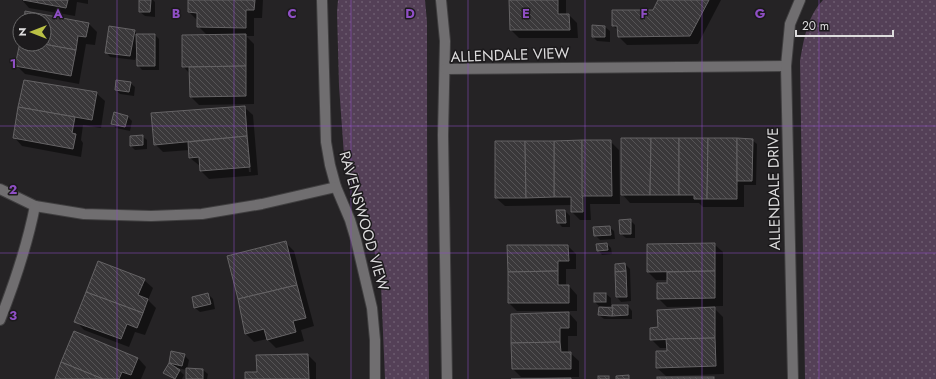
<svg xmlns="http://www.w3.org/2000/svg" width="936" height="379" font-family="Jost,sans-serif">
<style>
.grass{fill:url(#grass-dots)}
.shadow{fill:#0007;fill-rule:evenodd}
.building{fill:url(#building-back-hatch);stroke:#656365}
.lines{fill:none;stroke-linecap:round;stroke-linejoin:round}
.minor-casing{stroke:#403f40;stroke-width:12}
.minor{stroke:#706e70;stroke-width:10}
.grid{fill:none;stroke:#8f4fc5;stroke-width:1;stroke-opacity:0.55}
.labels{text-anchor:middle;stroke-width:3;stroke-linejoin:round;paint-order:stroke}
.street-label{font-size:15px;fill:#dddcdd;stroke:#1c1a1c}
.grid-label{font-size:13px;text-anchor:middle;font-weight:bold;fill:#8f4fc5;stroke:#1c1a1c;stroke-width:3;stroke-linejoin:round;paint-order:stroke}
</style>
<defs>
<pattern id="grass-dots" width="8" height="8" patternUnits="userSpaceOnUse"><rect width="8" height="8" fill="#544057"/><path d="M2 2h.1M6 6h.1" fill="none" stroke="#6c5b6f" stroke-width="1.8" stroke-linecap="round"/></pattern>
<pattern id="building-back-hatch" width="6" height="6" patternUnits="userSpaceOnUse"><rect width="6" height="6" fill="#3a383a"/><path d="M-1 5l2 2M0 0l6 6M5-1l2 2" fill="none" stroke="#565456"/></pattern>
</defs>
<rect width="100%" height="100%" fill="#252325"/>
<g class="grass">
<path d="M338 0H425L427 22C427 141 427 260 429 379H385L381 285 366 208 351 176 344 155 339 86 337 12Z"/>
<path d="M823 0H936V379H805L800 61C804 39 807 17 823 0Z"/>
</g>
<g class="shadow">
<path d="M22 0H88V4L77 2 75 16 29 8Z"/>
<path d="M140 0H153L155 2V17L145 16 140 12Z"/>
<path d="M189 0H263L262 18H254V36H246L254 44V104L199 105 191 97 190 74 183 66 208 36 198 26V21L189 12Z"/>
<path d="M511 0H566V15H569L577 23 578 38H519L511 30Z"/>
<path d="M659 0H721L698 44 627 45 619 37V31L613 26 653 11Z"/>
<path d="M26 13 89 24 97 32 95 45 86 44 79 84 25 74 17 66 20 44H44V20H25Z"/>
<path d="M605 27 610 31V42L597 41 593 37Z"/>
<path d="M134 31 138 35H155L159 39V70H142L138 65V50L135 60 110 57 106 52Z"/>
<path d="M130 83 135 87 134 96 120 94 116 90Z"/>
<path d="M96 93 105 101 101 128 83 125 81 140 83 143 81 157 22 146 14 137Z"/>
<path d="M244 107 253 115 258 175 209 179 201 171 200 166 190 158V150L163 152 155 144ZM244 114H246L251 172H249Z"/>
<path d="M128 117 132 121 130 131 116 128 112 124Z"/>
<path d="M142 136 147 140V149L135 150 131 146Z"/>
<path d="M752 140 757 144 756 185H744V207H703L699 203H630L622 194Z"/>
<path d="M610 141 619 150 620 204H590L591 220H580L572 212V205L505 206 496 198Z"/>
<path d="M565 211 570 216V227H562L558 222Z"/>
<path d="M630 220 635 225V238H626L621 234Z"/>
<path d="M609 227 614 231 615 239 600 240 595 235Z"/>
<path d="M285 242 294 251 314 326 301 330 304 341 276 348 267 339 254 342 246 334 228 257Z"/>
<path d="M607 244 611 248 612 254 602 255 598 250Z"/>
<path d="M714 244 723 252V306L667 307 658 298 668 284V280H656L648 272Z"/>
<path d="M568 246 576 254V269H566V286H569L577 295V311H517L509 303Z"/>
<path d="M625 264 630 269 631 301 621 302 617 297Z"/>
<path d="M144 280 153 288 148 300 156 308 145 335 135 332 129 347 84 330 76 321Z"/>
<path d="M208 294 213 299 215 309 200 312 195 308Z"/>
<path d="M595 294H606L611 298V306H600V308L615 309 628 306 632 311V319H604L599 315 600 307 595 302Z"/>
<path d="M714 308 723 317 724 374 666 376 657 368 668 351 667 348H660L651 339 659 328Z"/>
<path d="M569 313 577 322V336H568V351L579 361V377H521L513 369Z"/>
<path d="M75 332 138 358 146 367 141 379H56Z"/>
<path d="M184 355 189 360 187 369 203 370 208 374 207 379H187V370L177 368 184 375 182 379H173L165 372 173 366 170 363Z"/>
<path d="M308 355 316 363V379H246L258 373Z"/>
</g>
<g class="building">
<path d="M23 0H68L66 8Z"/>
<path d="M139 0H151L150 12H139Z"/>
<path d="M188 0H255L254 10H246V28L197 27V13L188 12Z"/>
<path d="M509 0H558V14H569L570 30H510Z"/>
<path d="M658 0H709L690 36 618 37 617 26H612V10H653Z"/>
<path d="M25 11 89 23 86 37 78 36 76 50 43 44 44 20H24Z"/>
<path d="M592 25 605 26V37H592Z"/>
<path d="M109 26 135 30 130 56 105 53Z"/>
<path d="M136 34H155V66H137Z"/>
<path d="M246 34V66L182 67V35Z"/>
<path d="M20 42V44H43L76 50 71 76 15 66Z"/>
<path d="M246 66V96L190 97 189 67Z"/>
<path d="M24 80 97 92 92 120 18 107Z"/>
<path d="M116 80 131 82 129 92 115 90Z"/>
<path d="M245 106 247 136 154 145 151 113Z"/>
<path d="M18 107 75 117 72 133 76 134 73 149 13 138Z"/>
<path d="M114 112 128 116 125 127 111 124Z"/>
<path d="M143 135V145L130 146V136Z"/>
<path d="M247 136 250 167 200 171 199 157 189 158 188 142Z"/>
<path d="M621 138H651L650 195H621Z"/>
<path d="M651 138H679V195H650Z"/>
<path d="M679 138H708L707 199H694V195H679Z"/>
<path d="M708 138H737V199H707Z"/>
<path d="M737 138 753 139 752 181H737Z"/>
<path d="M582 140 583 212H571V197H554V141Z"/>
<path d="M582 140H611L612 196H582Z"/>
<path d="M495 141H525L526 198H495Z"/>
<path d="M525 141H554V197L526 198Z"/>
<path d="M556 210H565L566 223H557Z"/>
<path d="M631 219V234H620L619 220Z"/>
<path d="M610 226 611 235 594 236 593 227Z"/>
<path d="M286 241 297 285 238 299 227 256Z"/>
<path d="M607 243 608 250 597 251 596 244Z"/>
<path d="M715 243V271L647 272V244Z"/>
<path d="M507 245H568L569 261H558V271L508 272Z"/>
<path d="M98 261 145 279 138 295 148 299 143 313 86 292Z"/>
<path d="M625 263 626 271 615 272V264Z"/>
<path d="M558 271V285H569V303H508V272Z"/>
<path d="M626 271 627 297H616L615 272Z"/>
<path d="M715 271V298L657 299V283H667V272Z"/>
<path d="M297 285 306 318 293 321 296 332 267 340 264 329 245 334 238 299Z"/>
<path d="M86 292 143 313 137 328 127 324 121 339 74 322Z"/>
<path d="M208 293 211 304 194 308 192 297Z"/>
<rect x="594" y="293" width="12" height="9"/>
<path d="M612 305H628V315L612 316Z"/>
<path d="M599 307 613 308 612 316 598 315Z"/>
<path d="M715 307V338L650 340V328L658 327 657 310Z"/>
<path d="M569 312V328H560V342L511 343V314Z"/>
<path d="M74 331 138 358 131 375 122 372 119 379H103L61 362Z"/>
<path d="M715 338 716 366 656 368V351H667L666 339Z"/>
<path d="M560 342 561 352H571V369H512L511 343Z"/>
<path d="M171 351 185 354 182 366 169 363Z"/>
<path d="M308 354 309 379H245V372H257L256 355Z"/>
<path d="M61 362 103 379H55Z"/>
<path d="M169 363 180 370 175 379 163 373Z"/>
<path d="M186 368 203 369V379H186Z"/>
<path d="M629 375V379H616V376Z"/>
<rect x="598" y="376" width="11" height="3"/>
<rect x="657" y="377" width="57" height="2"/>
<path d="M571 378V379H511Z"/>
</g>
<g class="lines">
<g class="minor-casing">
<g id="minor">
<path d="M322 0 326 142 330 165 336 187 350 220 356 240 372 308 375 340V379"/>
<path d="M441 0 445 41 443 135 447 379"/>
<path d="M445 69 786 66"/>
<path d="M0 189 35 206 84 214 151 216 202 214 262 204 336 187"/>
<path d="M0 320C15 282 27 246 35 206"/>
<path d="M793 379 786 66 790 24 800 0"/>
</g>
</g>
<use href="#minor" class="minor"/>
</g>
<path class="grid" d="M117 0V379M234 0V379M351 0V379M468 0V379M585 0V379M702 0V379M819 0V379M0 126H936M0 253H936"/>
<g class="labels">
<g class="street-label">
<text transform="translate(510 55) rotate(-2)" y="5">ALLENDALE VIEW</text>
<text transform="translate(774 189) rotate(-91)" y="5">ALLENDALE DRIVE</text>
<text transform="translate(364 221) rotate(74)" y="5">RAVENSWOOD VIEW</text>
</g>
</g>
<g class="grid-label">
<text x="58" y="18">A</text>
<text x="176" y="18">B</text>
<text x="292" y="18">C</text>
<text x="410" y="18">D</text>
<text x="526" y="18">E</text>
<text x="644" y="18">F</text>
<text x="760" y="18">G</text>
<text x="13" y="68">1</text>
<text x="13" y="194">2</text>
<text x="13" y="320">3</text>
</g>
<g transform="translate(32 32) rotate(270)"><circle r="19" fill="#1c1a1c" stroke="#696869"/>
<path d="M0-3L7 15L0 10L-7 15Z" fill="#bac045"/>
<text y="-6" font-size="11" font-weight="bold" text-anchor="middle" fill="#dddcdd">N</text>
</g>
<path d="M796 30v6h97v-6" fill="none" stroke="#dddcdd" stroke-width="2"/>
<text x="802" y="30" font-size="12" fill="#dddcdd" stroke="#1c1a1c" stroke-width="3" paint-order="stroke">20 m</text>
</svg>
